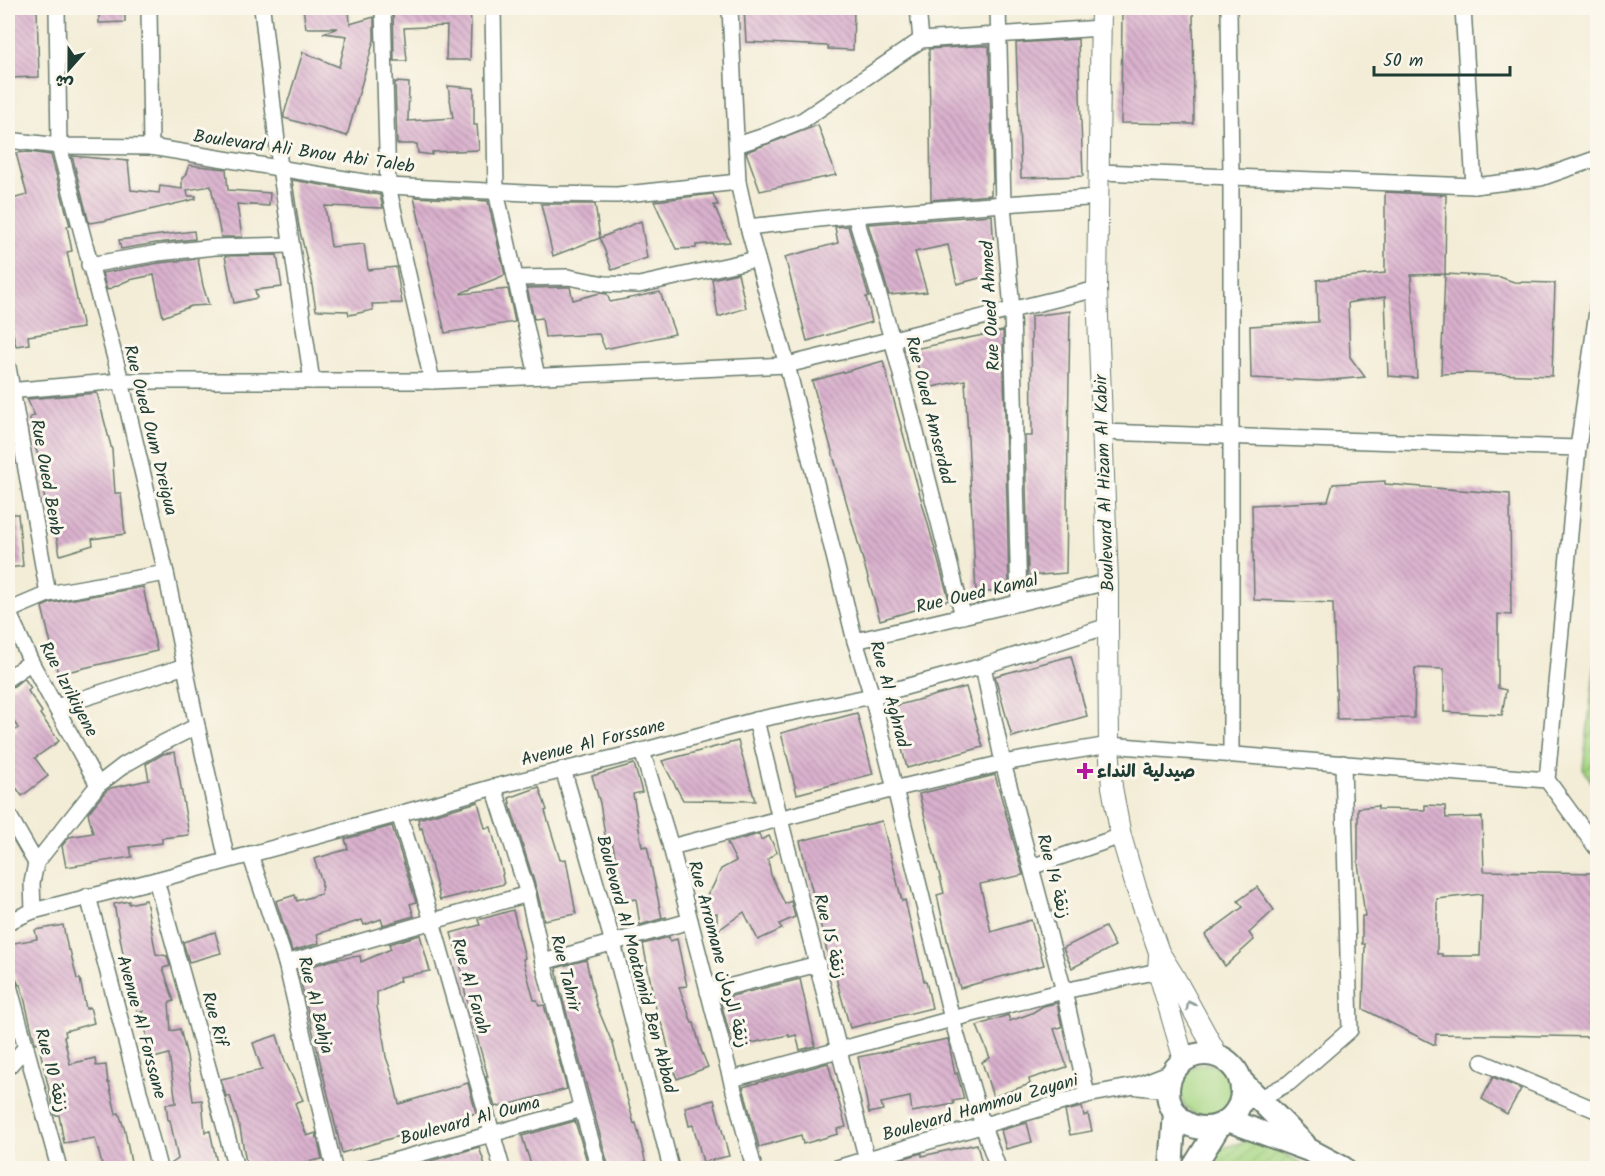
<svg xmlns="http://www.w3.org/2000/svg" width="1605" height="1176" font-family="Kalam,'Playpen Sans Arabic',sans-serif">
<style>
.park{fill:#a7d785;stroke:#638a5c;stroke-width:1.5}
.garden{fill:url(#garden-furrows);stroke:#638a5c;stroke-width:1.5}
.building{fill:url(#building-back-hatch);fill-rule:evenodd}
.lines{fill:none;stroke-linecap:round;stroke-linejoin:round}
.minor-casing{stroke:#697b6d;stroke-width:18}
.tertiary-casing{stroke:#697b6d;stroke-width:22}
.secondary-casing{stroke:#697b6d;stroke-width:26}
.minor{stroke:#fff;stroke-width:15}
.tertiary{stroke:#fff;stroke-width:20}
.secondary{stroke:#fff;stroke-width:22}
.oneway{stroke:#8f9e9a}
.poi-dot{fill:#b5179e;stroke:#fbf7ec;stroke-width:2}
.labels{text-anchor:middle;stroke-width:6;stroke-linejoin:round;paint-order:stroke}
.street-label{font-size:18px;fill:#1f3d34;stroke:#fbf7ec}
.poi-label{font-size:18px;font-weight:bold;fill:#1f3d34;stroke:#fbf7ec;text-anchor:start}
</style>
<defs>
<pattern id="garden-furrows" width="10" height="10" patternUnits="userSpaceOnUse" patternTransform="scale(1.5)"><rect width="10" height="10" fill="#a7d785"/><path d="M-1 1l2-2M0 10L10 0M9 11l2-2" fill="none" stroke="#8fb973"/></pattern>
<pattern id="building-back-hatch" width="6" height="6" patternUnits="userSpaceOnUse" patternTransform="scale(1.5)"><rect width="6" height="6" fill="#dab1ce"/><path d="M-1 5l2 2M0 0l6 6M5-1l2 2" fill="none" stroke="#b091a8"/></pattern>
</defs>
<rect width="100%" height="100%" fill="#fbf7ec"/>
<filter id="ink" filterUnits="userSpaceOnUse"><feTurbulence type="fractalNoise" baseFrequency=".0167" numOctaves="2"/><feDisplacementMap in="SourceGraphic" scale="12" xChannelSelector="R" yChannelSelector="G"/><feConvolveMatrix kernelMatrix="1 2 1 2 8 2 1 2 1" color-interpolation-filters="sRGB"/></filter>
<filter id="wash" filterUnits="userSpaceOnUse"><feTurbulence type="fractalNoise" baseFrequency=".008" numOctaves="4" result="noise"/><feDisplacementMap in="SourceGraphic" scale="24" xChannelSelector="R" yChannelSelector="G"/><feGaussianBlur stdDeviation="1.35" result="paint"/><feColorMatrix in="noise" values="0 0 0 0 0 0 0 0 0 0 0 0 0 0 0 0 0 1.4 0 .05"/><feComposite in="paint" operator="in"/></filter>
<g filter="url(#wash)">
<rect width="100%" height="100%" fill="#f3edd7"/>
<circle class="park" cx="1206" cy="1090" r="26"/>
<g class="garden">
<path d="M1597 647V790L1583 769Z"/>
<path d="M1257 1138 1310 1168H1209L1219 1149Z"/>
</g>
<g id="blocks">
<g class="building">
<path d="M8 8H37L39 77 8 78Z"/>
<path d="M99 8H125V22L99 23Z"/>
<path d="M303 8H349L350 24 374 17V40L347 136 284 118V114L303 52 339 67 347 36 323 33 338 28H306Z"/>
<path d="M393 8H470L471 25 470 60H446L447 26 404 28 407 61H394Z"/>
<path d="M744 8H854L853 50 828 49V46L746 42Z"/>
<path d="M1122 8H1193L1194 124 1121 123Z"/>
<path d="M1078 39 1083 176 1021 178 1016 43Z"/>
<path d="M974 46H989L993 183H991V195L931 200 929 49Z"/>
<path d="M395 82 409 83 408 121 453 118 448 86 474 88V125H477L479 150 432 152V155L418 153 417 144H397Z"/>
<path d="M818 125 836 175 760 191 746 152Z"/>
<path d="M29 152 51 155 70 226H67L72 251 67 252 83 328 28 336 29 344 16 346 9 317 8 318V200L27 195 16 153Z"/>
<path d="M72 156 128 161 131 190 159 193 160 186 182 189V178L185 176 189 165 226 169 228 190 270 193 269 206 237 204 242 237H221L211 186 187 190 188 196H196V199L103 221 89 223Z"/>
<path d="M292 180 380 195 383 208 325 206 331 247 364 244 368 270 396 267 402 303 372 304 373 310 349 315 348 311 316 310 312 285H313L299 227Z"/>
<path d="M1385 192 1446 195 1445 274 1411 275 1417 378 1388 376 1385 297 1348 303 1350 357 1365 377 1320 381 1251 378 1250 326 1318 322 1317 280 1385 273Z"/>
<path d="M713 194 718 205H714L730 242 696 245V248L676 249 654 201Z"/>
<path d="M414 197 488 201 505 275 461 293V294L508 289 515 322 445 333Z"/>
<path d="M541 204H595L600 238 553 256Z"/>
<path d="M992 215 995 274 957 284 948 245 915 252 927 292 889 295 868 224Z"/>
<path d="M641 221 647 258 612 270 600 238Z"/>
<path d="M848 226 869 297H866L872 322 807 341 785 257 838 243 835 227Z"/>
<path d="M194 231 195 239 156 243 121 249 119 240Z"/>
<path d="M277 255 282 287 255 290 257 298 234 303 225 256Z"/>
<path d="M198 259 203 286 209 305 191 306 163 317 154 275 129 280 107 290 102 273 159 263Z"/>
<path d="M738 273 746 308 718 317 712 279Z"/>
<path d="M1445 274 1500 277 1514 282 1555 283 1552 376 1463 373 1441 374Z"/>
<path d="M567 287H570L573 300 600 293 607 294 610 302 660 292 675 334 605 349 599 334 545 337 542 318 534 319 527 288Z"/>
<path d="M1070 311 1066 573 1028 576 1025 436H1032L1031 316Z"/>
<path d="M1003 331 1009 590 976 593 965 380 923 389 914 349Z"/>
<path d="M883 361 949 600 880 620 812 381Z"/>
<path d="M97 393 112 450 115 493H121L125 534 92 539 93 545 60 555 50 503 46 504 39 473 44 472 32 438 30 417 35 416 27 399Z"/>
<path d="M1385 481V484L1510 494 1511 615 1498 614V688L1506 690 1502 715 1444 712V669L1415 668 1414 718 1337 719 1333 603 1254 600 1252 505 1328 501 1333 484Z"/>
<path d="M8 514H18L23 566 8 568Z"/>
<path d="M143 587 157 651 58 674 42 607 51 603Z"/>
<path d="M1071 656 1087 716 1012 737 995 676Z"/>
<path d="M24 678 31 688 28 691 42 712 40 714 59 741 35 758 48 776 22 796 8 776V736L18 728 8 713V688L14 686Z"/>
<path d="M966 687 983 747 907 768 891 707Z"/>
<path d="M857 713 873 774 797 794 781 733Z"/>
<path d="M738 741 755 801 683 800 662 761Z"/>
<path d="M175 752 189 835 162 838V843L130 847 132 857 66 867 62 846 69 837 93 833 88 813 105 792 111 788 149 780 146 764 163 754Z"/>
<path d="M634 764 642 792 633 794 642 847 647 846 662 918 667 917 640 925 636 899 625 901 612 841 606 842 600 803 592 776Z"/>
<path d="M995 775 1023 875 980 884 991 932 1031 920 1044 965 960 988 950 953 937 895 944 893 919 794Z"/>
<path d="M539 787 547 810 545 811 560 860 566 859 576 914 544 920 537 891 511 808 509 798Z"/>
<path d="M478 802 485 828 491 827 503 874 502 875 504 884 440 900 422 828 420 829 418 819Z"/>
<path d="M1425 805 1445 806 1446 818 1482 817 1484 871 1596 873 1598 895V1037L1436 1034 1435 1045 1363 1009 1365 944H1362V916H1365L1358 863V808L1378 806V809L1425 810ZM1482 894 1480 956H1442V954H1437V899Z"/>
<path d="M882 821 902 901 905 900 924 981H926L932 1008 850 1028 833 967 831 968 800 841Z"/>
<path d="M392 826 416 902 410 904 414 916 383 925 381 919 364 925 362 920 317 934 319 943 292 951 276 901 295 895 297 901 321 894 322 882 314 859 348 849 345 839Z"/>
<path d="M759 834 761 840 769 836 777 852 768 859 771 875 785 904 791 901 795 917 779 924 782 929 758 940 744 912 717 931V913L703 916 700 904 712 888 721 869 736 861 727 843Z"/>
<path d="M1257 887 1274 910 1249 933 1254 940 1225 966 1205 935 1243 907 1238 901Z"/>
<path d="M146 900 156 954 167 956 170 966 163 968 174 1001 169 1003 171 1031 180 1029 187 1056 193 1101 202 1100 205 1132 210 1131 218 1168H168V1166L178 1159 170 1120H168L166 1104 176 1103 169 1054 150 1059 143 1011 138 1013 133 983 129 984 122 960 124 959 114 904 129 901V904Z"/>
<path d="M513 910 525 958 523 959 534 1000H537L539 1006 544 1005 567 1089 499 1107 498 1106 495 1107 486 1077H488L469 1008 461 975H463L451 933 480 925 478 920Z"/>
<path d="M63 925 68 950H70L77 979H80L86 1009 90 1007 94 1023 65 1031 66 1036 64 1037 70 1064 95 1058 96 1066 106 1065 108 1083H109L116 1114 119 1113 125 1131 132 1168H103L95 1138 64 1143 59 1115H55L38 1042 35 1043 21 985H19L14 975 8 944 37 939 35 930Z"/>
<path d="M1105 927 1115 946 1072 968 1063 948Z"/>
<path d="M215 932 221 953 189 962 183 942Z"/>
<path d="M420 935 430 971 399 977 400 981 377 992V1007L382 1029 386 1057 392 1074 399 1104 468 1083 476 1113 342 1153 298 970 336 959 360 956 361 962 391 949 389 944Z"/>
<path d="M669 937 670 941 677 939 687 986 679 987 692 1023H694L701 1050 708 1067 677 1079 670 1060H671L664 1031 656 1009 643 944Z"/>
<path d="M586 960 596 1004 611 1040H612L634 1124 636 1123 647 1168H609L561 993 556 968Z"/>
<path d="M800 979 815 1046 800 1050 796 1035 789 1037V1035L733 1047 720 999Z"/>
<path d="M1057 1003 1062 1027 1054 1029 1067 1067 1029 1079 1030 1084 993 1097 982 1062 990 1058 977 1026 1008 1015 1010 1021 1032 1013 1043 1006Z"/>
<path d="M277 1035 285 1061 303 1100 295 1103 301 1121 307 1136 316 1133 322 1159 277 1168H247L240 1128 230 1096 226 1097 221 1079 262 1070 253 1043Z"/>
<path d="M948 1039 955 1074 957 1073 964 1099 953 1101 954 1104 912 1112 910 1097 881 1103 883 1110 869 1113 858 1057Z"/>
<path d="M828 1063 846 1127 837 1129 838 1134 803 1144 801 1135 759 1147 743 1087Z"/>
<path d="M1493 1077 1521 1089 1507 1114 1482 1099Z"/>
<path d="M714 1100 729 1156 703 1162 693 1125 689 1126 685 1107Z"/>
<path d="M1082 1107 1084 1116 1088 1114 1092 1131 1070 1135 1065 1111Z"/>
<path d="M575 1121 589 1168H532L522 1136Z"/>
<path d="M1027 1123 1032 1142 1006 1149 1001 1130Z"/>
<path d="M977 1144 983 1168H874V1167L922 1153V1156Z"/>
<path d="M479 1147 486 1168H417V1165Z"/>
</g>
</g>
</g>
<g filter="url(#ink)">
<use href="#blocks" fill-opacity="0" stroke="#697b6d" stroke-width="1.5"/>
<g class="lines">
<g class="minor-casing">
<g id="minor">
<path d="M57 8 59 146 121 381 166 573 197 726 227 860"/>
<path d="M149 8 151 147"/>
<path d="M262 8 280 168 312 381"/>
<path d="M383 8 388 186 432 381"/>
<path d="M493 8 496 191 537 376"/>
<path d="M730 8 738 182 748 227 787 365 855 641 872 696 952 1019 983 1126 998 1168"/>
<path d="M918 8 921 40"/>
<path d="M998 8 1003 205 1012 310 1019 603"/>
<path d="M1229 8 1231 177V754"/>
<path d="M1463 8 1474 186"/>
<path d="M8 140 59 146 151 147 388 186 546 194 617 195 738 182"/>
<path d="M737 145 764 136 803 120 921 40 1101 28"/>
<path d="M1100 172 1474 186 1541 178 1598 158"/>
<path d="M855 215 892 339 963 616"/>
<path d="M748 227 855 215 1100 197"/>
<path d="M89 265 158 253 215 247 290 245"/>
<path d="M516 278 568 277 605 284 639 285 757 259"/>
<path d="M1598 304 1578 448 1547 780 1598 850"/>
<path d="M8 367 48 594"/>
<path d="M8 391 121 381H432L787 365 1097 289"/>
<path d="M1103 432 1578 448"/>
<path d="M8 611 31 662 98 785"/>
<path d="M8 611 48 594 166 573"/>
<path d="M855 641 1108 582"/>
<path d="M983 666 1003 763 1064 991 1087 1095"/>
<path d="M8 678 31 662"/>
<path d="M56 707 185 666"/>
<path d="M756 720 780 819 867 1160"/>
<path d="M642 751 671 847 754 1168"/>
<path d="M563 769 613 943 671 1168"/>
<path d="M494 787 528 894 543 962 582 1109 599 1168"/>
<path d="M8 814 36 863"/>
<path d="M399 814 432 921 502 1168"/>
<path d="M671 847 894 789 1003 763 1109 745 1547 780"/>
<path d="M250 854 286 963 334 1168"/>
<path d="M1031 867 1121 836"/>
<path d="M156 880 236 1168"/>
<path d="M88 896 159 1168"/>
<path d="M33 911 156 880 399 814 494 787 642 751 756 720 872 696 983 666 1108 626"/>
<path d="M8 922 33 911 32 883 36 863 98 785 124 765 159 745 197 726"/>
<path d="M543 962 690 921"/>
<path d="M286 963 528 894"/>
<path d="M8 982 59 1168"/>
<path d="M708 992 818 964"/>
<path d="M1482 1062 1598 1111"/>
<path d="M8 1067 26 1047"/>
<path d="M732 1079 952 1019 1064 991 1158 971 1168 974"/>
<path d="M1138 1087 1168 1090"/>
<path d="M1241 1102 1259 1099 1289 1083 1350 1030 1343 763"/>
<path d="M368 1168 582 1109"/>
<path d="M837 1168 1087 1095 1135 1086 1174 1071"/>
</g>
</g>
<g class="tertiary-casing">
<g id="tertiary">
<path d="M1101 8 1097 289 1108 582V626L1109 745 1112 787 1121 836 1136 887 1159 952 1174 976 1218 1056"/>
<path d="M1159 955 1158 971 1184 1060"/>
</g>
</g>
<g class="secondary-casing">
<g id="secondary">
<circle cx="1205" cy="1091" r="37"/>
<path d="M1241 1081 1304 1144"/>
<path d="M1228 1120 1309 1150 1343 1168"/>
<path d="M1171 1168 1175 1112"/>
<path d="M1193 1168 1219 1126"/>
</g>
</g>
<use href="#minor" class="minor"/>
<use href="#tertiary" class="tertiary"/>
<use href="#secondary" class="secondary"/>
</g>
<defs><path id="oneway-chevron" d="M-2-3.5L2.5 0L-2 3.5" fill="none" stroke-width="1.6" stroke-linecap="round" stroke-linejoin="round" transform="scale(1.5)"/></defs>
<use class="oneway" href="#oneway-chevron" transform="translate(1190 1005) rotate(-119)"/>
</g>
<path class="poi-dot" d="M1082 762h6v6h6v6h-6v6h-6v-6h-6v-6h6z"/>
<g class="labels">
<g class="street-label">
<text transform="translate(304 151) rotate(8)" y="6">Boulevard Ali Bnou Abi Taleb</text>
<text transform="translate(990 306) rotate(-93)" y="6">Rue Oued Ahmed</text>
<text transform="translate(930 410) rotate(76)" y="6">Rue Oued Amserdad</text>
<text transform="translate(151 430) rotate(76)" y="6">Rue Oued Oum Dreigua</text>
<text transform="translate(47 477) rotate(80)" y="6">Rue Oued Benb</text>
<text transform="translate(1104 483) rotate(-92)" y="6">Boulevard Al Hizam Al Kabir</text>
<text transform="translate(977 593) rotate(-13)" y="6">Rue Oued Kamal</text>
<text transform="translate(69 689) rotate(62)" y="6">Rue Izrikiyene</text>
<text transform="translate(890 694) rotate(75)" y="6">Rue Al Aghrad</text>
<text transform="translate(593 742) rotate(-14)" y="6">Avenue Al Forssane</text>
<text transform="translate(1054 876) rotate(75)" y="6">Rue 14 زنقة</text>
<text transform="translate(830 936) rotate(76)" y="6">Rue 15 زنقة</text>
<text transform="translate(719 954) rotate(75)" y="6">Rue Arromane زنقة الرمان</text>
<text transform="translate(637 964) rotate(75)" y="6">Boulevard Al Moatamid Ben Abbad</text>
<text transform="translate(566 973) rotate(76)" y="6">Rue Tahrir</text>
<text transform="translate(471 986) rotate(74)" y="6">Rue Al Farah</text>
<text transform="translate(316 1005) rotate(76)" y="6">Rue Al Bahja</text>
<text transform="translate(215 1019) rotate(75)" y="6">Rue Rif</text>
<text transform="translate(142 1027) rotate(75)" y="6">Avenue Al Forssane</text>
<text transform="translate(52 1070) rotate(75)" y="6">Rue 10 زنقة</text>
<text transform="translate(980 1107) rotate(-16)" y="6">Boulevard Hammou Zayani</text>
<text transform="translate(470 1120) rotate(-15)" y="6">Boulevard Al Ouma</text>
</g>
<g class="poi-label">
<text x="1097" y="777">صيدلية النداء</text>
</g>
</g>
<rect width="1605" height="1176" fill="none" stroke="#fbf7ec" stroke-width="30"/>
<g transform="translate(69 69) rotate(201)" stroke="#fbf7ec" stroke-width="4.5" paint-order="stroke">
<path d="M0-4.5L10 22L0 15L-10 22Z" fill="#1f3d34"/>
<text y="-9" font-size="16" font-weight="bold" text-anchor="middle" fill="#1f3d34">ش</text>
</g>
<path d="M1374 66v9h136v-9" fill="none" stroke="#1f3d34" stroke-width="3"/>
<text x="1383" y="66" font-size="18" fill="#1f3d34" stroke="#fbf7ec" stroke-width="4.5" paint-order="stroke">50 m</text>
</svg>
